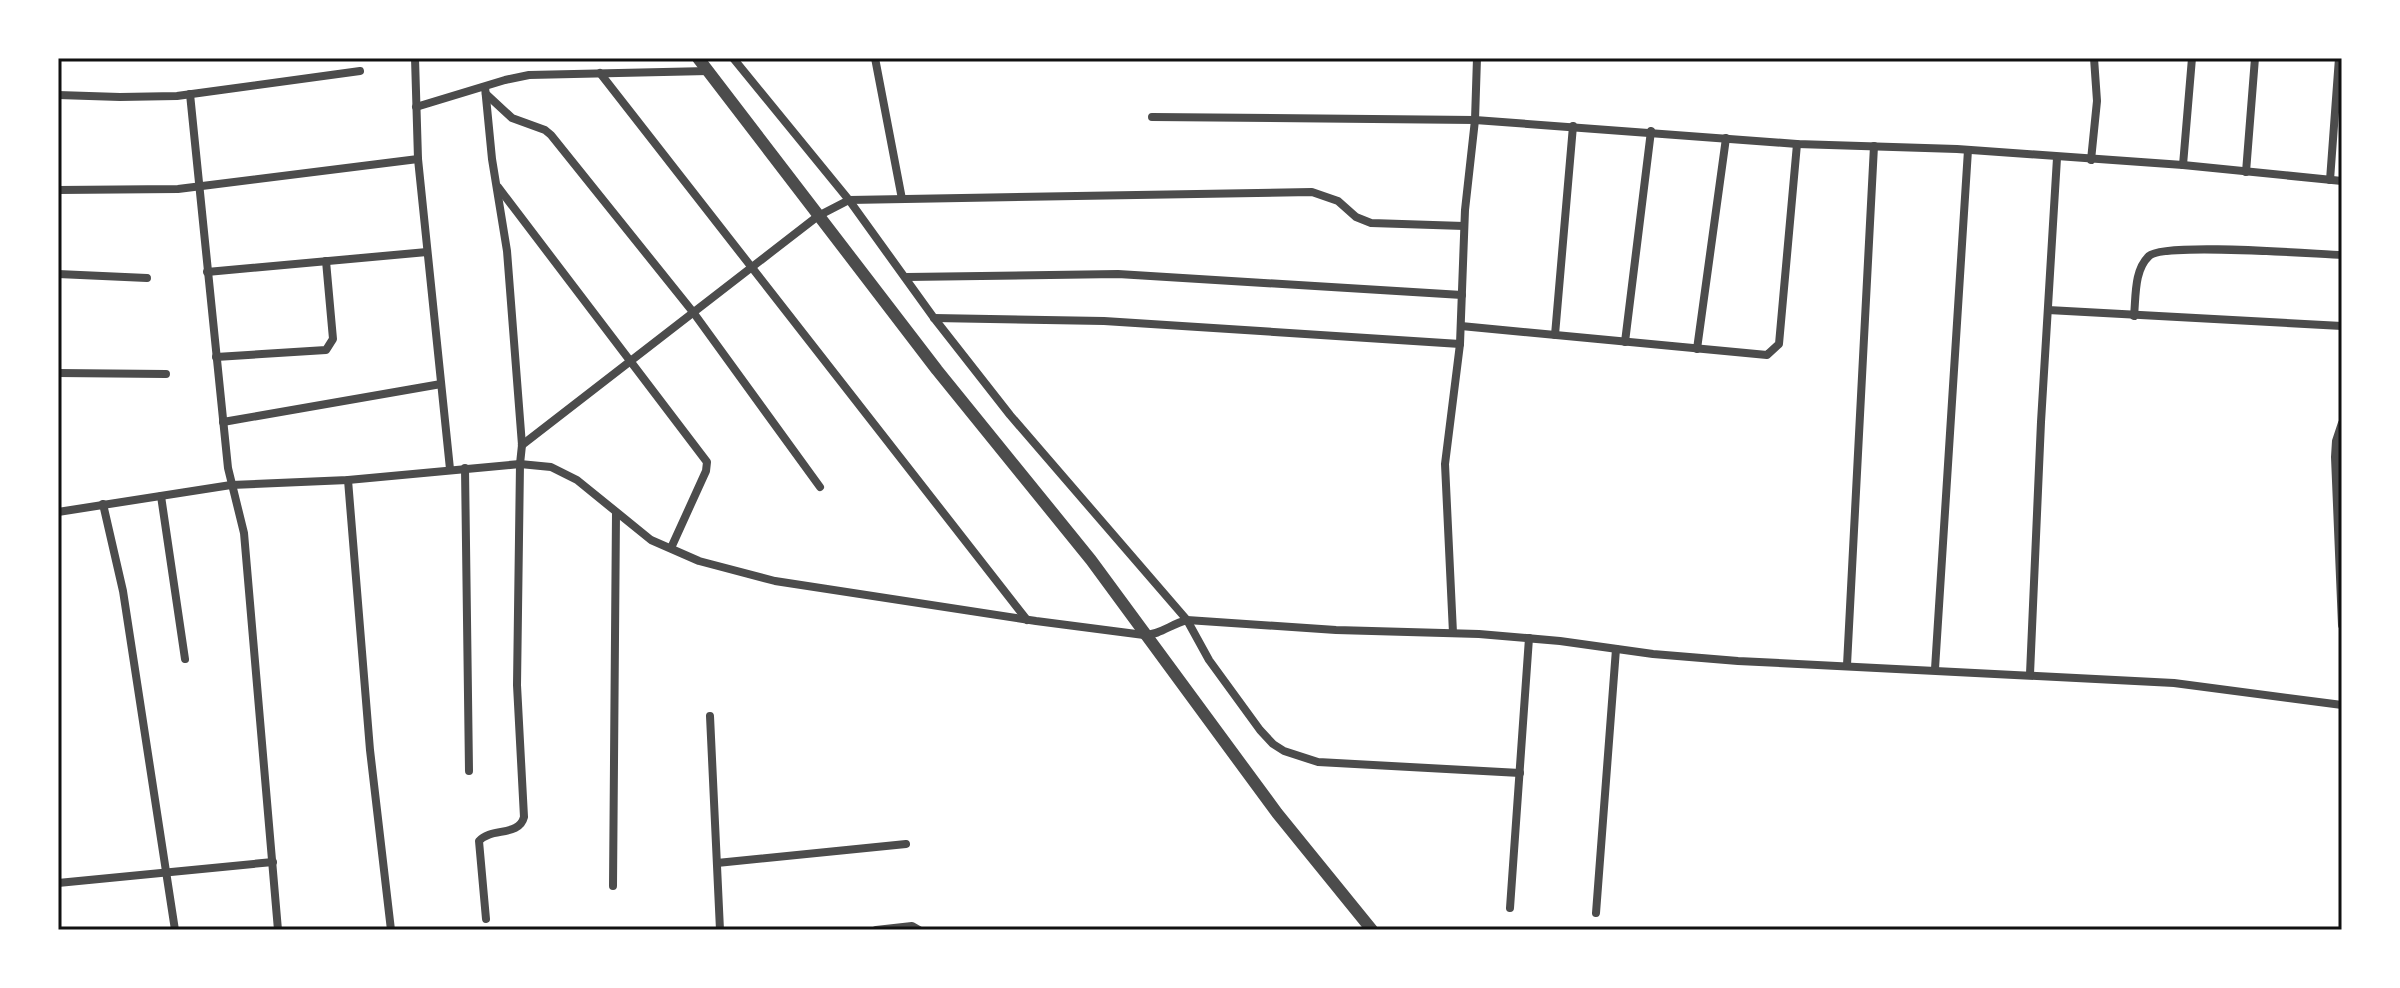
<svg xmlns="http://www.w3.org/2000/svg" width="2400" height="988" font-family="Roboto,sans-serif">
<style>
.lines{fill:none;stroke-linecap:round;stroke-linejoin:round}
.minor{stroke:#4c4c4c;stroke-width:8}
.tertiary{stroke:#4c4c4c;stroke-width:12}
.neatline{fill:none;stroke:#111;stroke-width:3}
</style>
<rect width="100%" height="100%" fill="#fff"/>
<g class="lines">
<g class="minor">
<path d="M415 58 418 159 450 469"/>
<path d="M733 58 849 200 934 318 1010 415 1187 620 1209 660 1260 730 1273 744 1284 751 1318 762 1520 773"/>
<path d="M875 58 902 199"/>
<path d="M600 73 1027 620"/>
<path d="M485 87 492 159 507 251 522 445 520 464 517 685 524 817C519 837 491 827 479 841L486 919"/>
<path d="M190 94 228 468 244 533 278 930"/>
<path d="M486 94 512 118 545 130 551 135 693 312 820 487"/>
<path d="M58 95 120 97 177 96 360 71"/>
<path d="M416 107 505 80 529 75 708 71"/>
<path d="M1152 117 1475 120 1797 144 1957 149 2183 165 2342 181"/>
<path d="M2091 160 2097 101 2094 58"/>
<path d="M2183 165 2192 58"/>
<path d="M2246 172 2255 58"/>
<path d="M2330 180 2339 58"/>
<path d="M498 187 707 462 706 471 671 548"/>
<path d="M58 190 178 189 418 159"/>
<path d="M207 272 427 252"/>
<path d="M58 274 147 278"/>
<path d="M907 277 1118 274 1462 295"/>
<path d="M2048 310 2342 326"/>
<path d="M2134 316C2136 296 2134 270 2149 256 2164 242 2313 254 2342 255"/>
<path d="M934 318 1104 321 1460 344"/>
<path d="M1461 326 1767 355 1779 344 1797 144"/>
<path d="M1555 335 1573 126"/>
<path d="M1625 342 1651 131"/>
<path d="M1697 349 1726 138"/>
<path d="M216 357 326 350 333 339 326 261"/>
<path d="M58 373 166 374"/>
<path d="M223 422 441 384"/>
<path d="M2342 423 2336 441 2335 457 2342 625"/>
<path d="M522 445 818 216 849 200 1312 192 1338 201 1356 217 1371 223 1464 226"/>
<path d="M465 468 469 771"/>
<path d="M348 480 370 750 391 930"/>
<path d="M161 496 185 659"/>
<path d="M103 504 123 591 175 930"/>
<path d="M58 512 231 485 348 480 520 464 551 467 577 480 651 540 699 561 775 581 1036 621 1144 635C1160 635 1171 624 1187 620L1336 630 1479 634 1560 641 1653 654 1738 661 2174 683 2342 705"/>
<path d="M1453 633 1445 464 1460 344 1465 210 1475 120 1477 58"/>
<path d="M1847 665 1874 146"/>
<path d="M1935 669 1968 150"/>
<path d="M2030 674 2041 422 2057 158"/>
<path d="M710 716 720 930"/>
<path d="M717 863 906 844"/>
<path d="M58 883 273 862"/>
<path d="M613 886 616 513"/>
<path d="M1510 908 1529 638"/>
<path d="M1596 913 1616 649"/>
<path d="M876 930 912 926 919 930"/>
</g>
<path class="tertiary" d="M698 58 937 370 1091 560 1277 813 1372 930"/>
</g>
<rect width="2400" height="988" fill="none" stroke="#ffffff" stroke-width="120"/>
<rect x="60" y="60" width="2280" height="868" class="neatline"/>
</svg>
